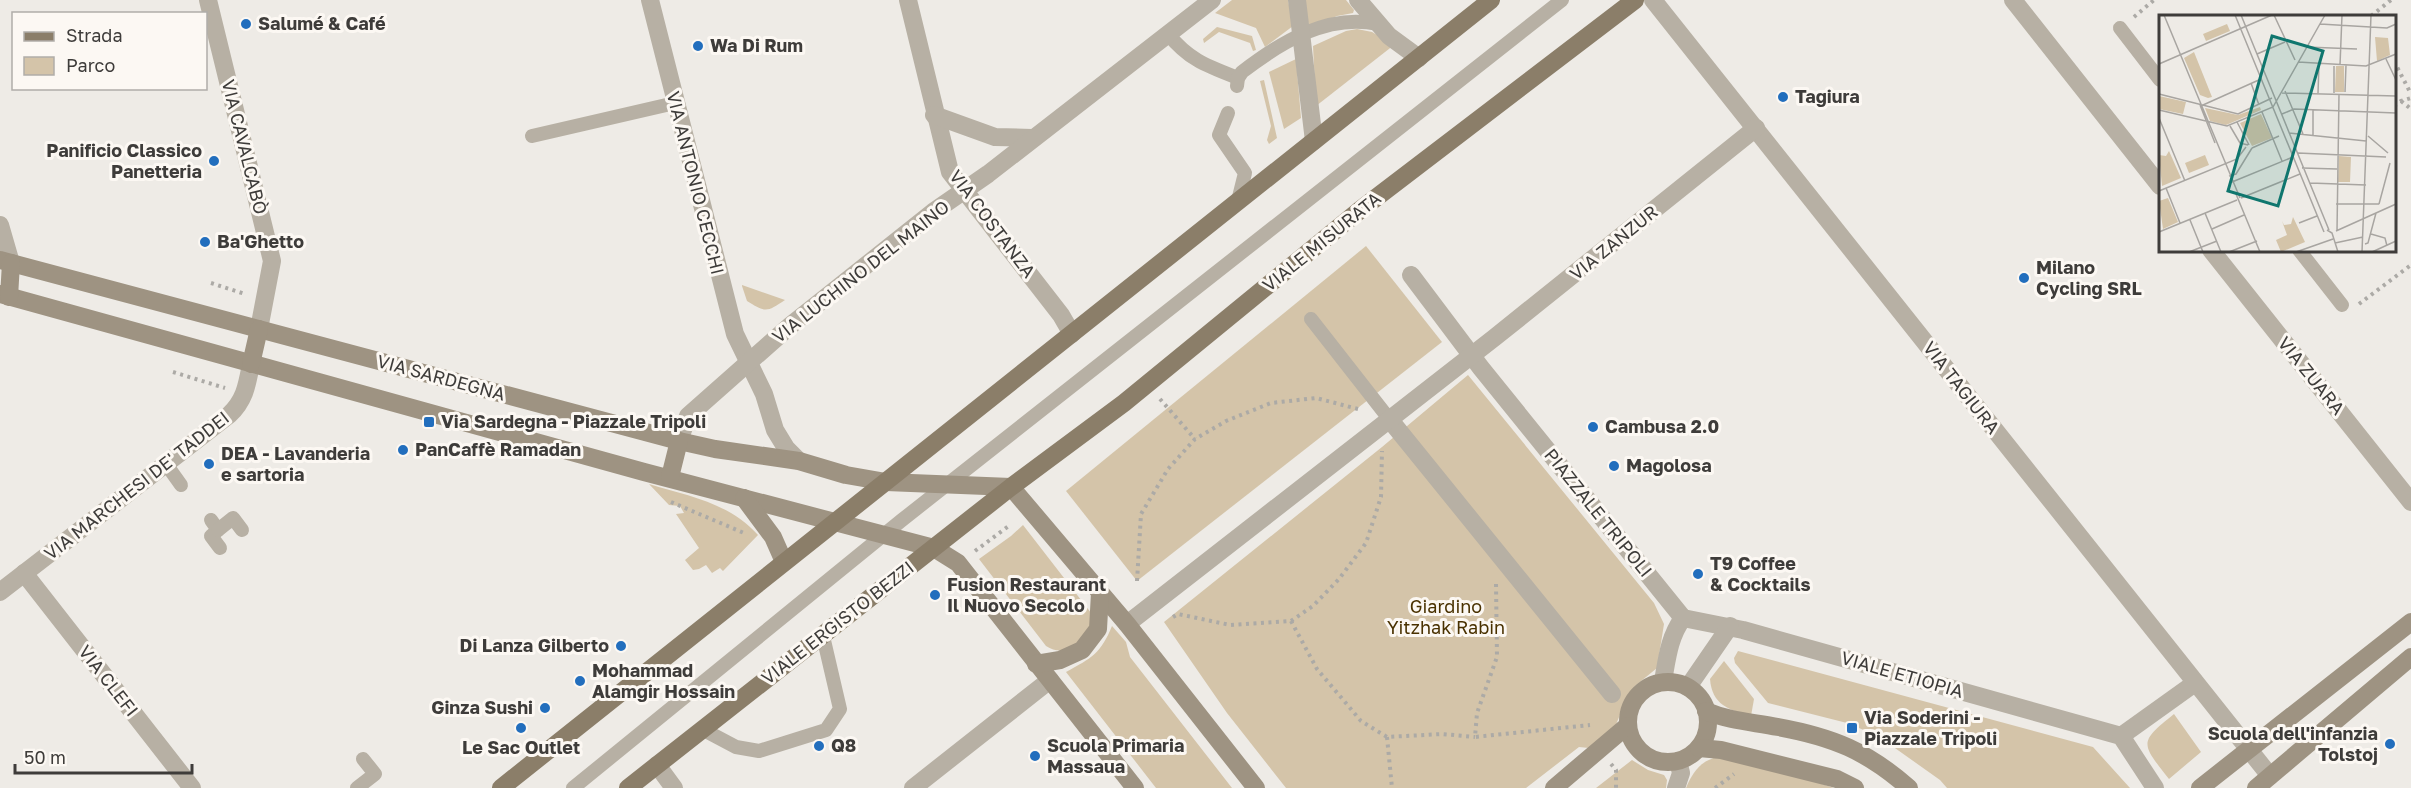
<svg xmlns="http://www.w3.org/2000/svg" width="2411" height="788" font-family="'Golos Text',sans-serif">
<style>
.green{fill:#d4c4a9}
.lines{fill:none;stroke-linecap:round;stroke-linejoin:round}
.path{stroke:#acaaa6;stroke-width:4;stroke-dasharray:3 4.5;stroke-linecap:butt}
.lane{stroke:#b7b0a4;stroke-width:14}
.street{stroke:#b7b0a4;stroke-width:18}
.secondary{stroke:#9e9382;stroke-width:18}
.primary{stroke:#8b7e69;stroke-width:18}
.poi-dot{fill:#226ebd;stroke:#fcf8f3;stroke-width:2}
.labels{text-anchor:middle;stroke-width:6;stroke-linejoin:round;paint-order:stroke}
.poi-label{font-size:18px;font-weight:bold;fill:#3e3c3a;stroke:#fcf8f3;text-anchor:start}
.street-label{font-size:18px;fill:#3e3c3a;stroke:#fcf8f3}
.park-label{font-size:18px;fill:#493100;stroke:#fcf8f3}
.inset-road{fill:none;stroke:#a8a5a1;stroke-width:1.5}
.view{fill:#0f766e;fill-opacity:0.15;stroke:#0f766e;stroke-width:3}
.inset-edge{fill:none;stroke:#3e3c3a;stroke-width:3}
</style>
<rect width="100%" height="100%" fill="#eeebe6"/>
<g class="green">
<path d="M1232 0H1288L1293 26 1265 47 1256 28 1215 13Z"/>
<path d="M1305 0H1346L1354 10 1353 13 1337 16 1309 28Z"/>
<path d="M1217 27 1252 36 1256 50 1253 51 1250 43 1219 32 1204 43 1203 39Z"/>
<path d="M1357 29 1372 32 1394 45 1316 106 1313 46 1346 31Z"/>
<path d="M1296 59 1301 118 1284 129 1269 72Z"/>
<path d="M1264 80 1277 138 1269 144 1267 140 1271 126 1260 81Z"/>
<path d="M1366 246 1442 342 1137 581 1066 491Z"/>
<path d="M742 286V285L785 300C767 312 766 313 747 301Z"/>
<path d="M1468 375 1654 603 1664 624 1657 668 1635 686 1628 695 1615 727 1589 748 1579 747 1526 788H1286L1227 713 1164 622 1382 447Z"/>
<path d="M649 484C688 496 730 503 758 535L723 571 720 568 712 573 706 565 699 569 693 570 685 560 699 548 676 514 684 513 680 506 669 505Z"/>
<path d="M1023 525 1095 618C1085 636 1069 661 1046 646L979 559 1011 536Z"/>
<path d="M1112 626 1126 642 1130 657 1232 788H1156L1066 672C1092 658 1101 653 1112 626Z"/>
<path d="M1738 651 2093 747 2130 788H1947L1940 780 1878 736 1847 723 1768 703 1735 663 1734 658Z"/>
<path d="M1724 661 1754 699 1751 716C1729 710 1712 705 1710 679Z"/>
<path d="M2174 714 2201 752 2169 779C2141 743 2138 743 2174 714Z"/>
<path d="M1718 757 1792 774 1834 788H1686C1692 773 1701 760 1718 757Z"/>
<path d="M1632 760 1648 770 1664 775 1667 780 1666 788H1596Z"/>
</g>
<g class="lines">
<g class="path">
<path d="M2371 16 2391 0"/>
<path d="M2134 17 2154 0"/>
<path d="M2394 61 2411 94"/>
<path d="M2401 101 2411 109"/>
<path d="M2394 106 2401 101 2411 98"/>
<path d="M211 283 245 294"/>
<path d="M2359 304 2411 265"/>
<path d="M173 372 225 388"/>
<path d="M1160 399 1195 439"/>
<path d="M671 502 744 533"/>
<path d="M975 551 1010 525"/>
<path d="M1137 581 1141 514 1168 469 1195 439 1226 421 1271 403 1316 398 1358 409"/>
<path d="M1496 584 1497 657 1477 713 1475 737 1590 725"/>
<path d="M1173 617 1178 614 1230 625 1291 621 1313 606 1339 579 1366 543 1381 497 1382 451"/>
<path d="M1291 621 1317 669 1361 721 1387 737 1442 734 1475 737"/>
<path d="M1387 737 1392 788"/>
<path d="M1611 764 1616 770V788"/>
<path d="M1715 788 1734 774"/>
</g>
<g class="lane">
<path d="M2120 28 2160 80"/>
<path d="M1168 34C1189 60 1207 66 1238 78"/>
<path d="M1237 86 1238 78 1242 72C1281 42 1328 13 1378 24"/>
<path d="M1228 113 1219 135 1245 173 1238 201"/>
<path d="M532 136 675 103"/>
<path d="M2299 250 2342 305"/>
<path d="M1311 319 1390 420"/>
<path d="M166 464 181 485"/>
<path d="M211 520 218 530 211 536 220 548"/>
<path d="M218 530 233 518 242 530"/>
<path d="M702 729 736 747 759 751 826 730 840 709 823 636"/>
<path d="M357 788 375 774 363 759"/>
<path d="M573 788 902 520 1562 0"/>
</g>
<g class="street">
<path d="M208 0 272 261 259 329"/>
<path d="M650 0 735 334 764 394 775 430 786 448 799 461"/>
<path d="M908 0 950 172 1061 315 1072 334"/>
<path d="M1297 0 1314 141"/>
<path d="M1358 0 1389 36 1419 58"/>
<path d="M1653 0 2270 776"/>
<path d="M2013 0 2160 186"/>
<path d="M934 115 995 137 1032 138"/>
<path d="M0 225 11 263"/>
<path d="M2211 250 2411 502"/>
<path d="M1411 275 1481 368 1683 618"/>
<path d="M1390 420 1612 694"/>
<path d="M679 441 688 416 791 325 933 212 988 174 1212 0"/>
<path d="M24 573 192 788"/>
<path d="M0 592 229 415C245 400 247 385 251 364"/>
<path d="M1683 618 1743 630 2121 736 2155 788"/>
<path d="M1127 624 1494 338 1756 128"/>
<path d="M1663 681C1667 659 1669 637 1683 618"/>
<path d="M1688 687 1730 626"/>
<path d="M2121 736 2195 683"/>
<path d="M657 765 674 788"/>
<path d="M913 788 1050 680"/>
<path d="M1676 788 1681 773 1678 761"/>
</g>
<g class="secondary">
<path d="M0 260 679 441 715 449 799 461 846 475 886 482 1011 487 1127 624 1256 788"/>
<path d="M0 294 644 472 934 548 958 563 1135 788"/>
<path d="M9 297 11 263"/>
<path d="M251 364 259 329"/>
<path d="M670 477 679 441"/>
<path d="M744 498 773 537 784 562"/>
<path d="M1036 664 1060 660 1082 650 1098 629 1100 593"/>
<circle cx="1668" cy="722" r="40"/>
<path d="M1706 711C1729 721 1753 722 1778 727 1833 737 1867 751 1909 788"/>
<path d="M1699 748 1721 750 1837 779 1855 788"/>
<path d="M1554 788 1627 726"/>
<path d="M2200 788 2411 622"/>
<path d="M2256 788 2411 657"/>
</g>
<g class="primary">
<path d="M501 788 1491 0"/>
<path d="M628 788 1011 487 1124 403 1360 210 1635 0"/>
</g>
</g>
<g class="poi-dot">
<circle cx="246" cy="24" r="6"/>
<circle cx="698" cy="46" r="6"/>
<circle cx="1783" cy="97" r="6"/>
<circle cx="214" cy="161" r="6"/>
<circle cx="205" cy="242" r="6"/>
<circle cx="2024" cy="278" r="6"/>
<rect x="423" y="416" width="12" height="12" rx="3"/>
<circle cx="1593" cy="427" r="6"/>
<circle cx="403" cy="450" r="6"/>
<circle cx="209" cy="464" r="6"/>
<circle cx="1614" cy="466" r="6"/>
<circle cx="1698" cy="574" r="6"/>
<circle cx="935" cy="595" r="6"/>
<circle cx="621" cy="646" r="6"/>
<circle cx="580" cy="681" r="6"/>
<circle cx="545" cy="708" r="6"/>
<circle cx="521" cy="728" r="6"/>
<rect x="1846" y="722" width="12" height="12" rx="3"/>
<circle cx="2390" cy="744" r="6"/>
<circle cx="819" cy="746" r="6"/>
<circle cx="1035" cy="756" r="6"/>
</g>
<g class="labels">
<g class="poi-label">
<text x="258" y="30">Salumé &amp; Café</text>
<text x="710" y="52">Wa Di Rum</text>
<text x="1795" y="103">Tagiura</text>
<text x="202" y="157" text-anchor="end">Panificio Classico<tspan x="202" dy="21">Panetteria</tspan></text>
<text x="217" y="248">Ba'Ghetto</text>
<text x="2036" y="274">Milano<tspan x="2036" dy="21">Cycling SRL</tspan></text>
<text x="441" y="428">Via Sardegna - Piazzale Tripoli</text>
<text x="1605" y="433">Cambusa 2.0</text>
<text x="415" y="456">PanCaffè Ramadan</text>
<text x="221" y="460">DEA - Lavanderia<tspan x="221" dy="21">e sartoria</tspan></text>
<text x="1626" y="472">Magolosa</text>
<text x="1710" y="570">T9 Coffee<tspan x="1710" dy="21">&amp; Cocktails</tspan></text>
<text x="947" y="591">Fusion Restaurant<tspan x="947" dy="21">Il Nuovo Secolo</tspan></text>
<text x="609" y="652" text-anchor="end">Di Lanza Gilberto</text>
<text x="592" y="677">Mohammad<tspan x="592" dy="21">Alamgir Hossain</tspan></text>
<text x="533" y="714" text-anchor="end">Ginza Sushi</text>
<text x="1864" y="724">Via Soderini -<tspan x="1864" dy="21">Piazzale Tripoli</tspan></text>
<text x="2378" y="740" text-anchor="end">Scuola dell'infanzia<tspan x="2378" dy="21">Tolstoj</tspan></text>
<text x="831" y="752">Q8</text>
<text x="1047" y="752">Scuola Primaria<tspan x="1047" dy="21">Massaua</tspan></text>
<text x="521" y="754" text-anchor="middle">Le Sac Outlet</text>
</g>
<g class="street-label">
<text transform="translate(244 147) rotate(76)" y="6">VIA CAVALCABÒ</text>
<text transform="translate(695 183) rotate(76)" y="6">VIA ANTONIO CECCHI</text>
<text transform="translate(992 224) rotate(53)" y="6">VIA COSTANZA</text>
<text transform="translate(1322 242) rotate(-39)" y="6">VIALE MISURATA</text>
<text transform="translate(1614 243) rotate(-39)" y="6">VIA ZANZUR</text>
<text transform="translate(861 272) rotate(-38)" y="6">VIA LUCHINO DEL MAINO</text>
<text transform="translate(2311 376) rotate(51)" y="6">VIA ZUARA</text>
<text transform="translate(441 378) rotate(15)" y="6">VIA SARDEGNA</text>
<text transform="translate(1961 388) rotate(52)" y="6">VIA TAGIURA</text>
<text transform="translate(137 486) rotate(-38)" y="6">VIA MARCHESI DE' TADDEI</text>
<text transform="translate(1598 513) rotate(51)" y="6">PIAZZALE TRIPOLI</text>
<text transform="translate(838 623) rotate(-38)" y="6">VIALE ERGISTO BEZZI</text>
<text transform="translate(1902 675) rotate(16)" y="6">VIALE ETIOPIA</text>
<text transform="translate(108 681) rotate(52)" y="6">VIA CLEFI</text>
</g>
<g class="park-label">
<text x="1446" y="613">Giardino<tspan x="1446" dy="21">Yitzhak Rabin</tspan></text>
</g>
</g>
<g transform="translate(2159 15)">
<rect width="237" height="237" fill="#eeebe6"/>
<path d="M68 9 71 16 47 26 44 19ZM216 22 229 23 231 40 218 46ZM35 37 53 82 49 83 41 80 25 43ZM177 51H185V77H176ZM0 81 27 87 24 99 0 94ZM101 92 102 95 67 110 51 106 46 93 79 100ZM102 99 113 123 93 131 81 108ZM10 136 22 163 3 171 0 140 7 141ZM46 140 50 150 30 158 26 148ZM180 141 192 142 191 167H179ZM9 183 19 207 4 214 0 186ZM134 202 146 227 122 237 117 225 128 220 123 206 125 210 132 209Z" fill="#d4c4a9"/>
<path class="inset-road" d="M5 0 81 183M76 0 165 217M82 0 170 215M115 0 136 45M161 9 228 13 237 9M147 32 198 34M98 39 126 27M227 44 237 65M139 47 207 51 237 39M0 49 113 0M181 50 183 0M92 68 100 90M126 76 144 119M186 77 187 50M123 78 237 81M159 78 160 49M175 78V51M0 79 79 99 113 83M41 90 56 128M44 90 102 64M0 95 68 111 114 92 166 0M103 97 123 146M123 99 135 94 237 98M0 103 26 166M78 107 90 130M71 111 81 128 89 130M130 118 207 126M154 120V95M209 121 229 138M93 133 120 121M139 138 227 142M143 153 178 154M70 161 77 159 93 133M73 167 134 142M151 168 207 170M7 173 21 208M0 176 78 144 87 132M77 179 101 237M82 183 141 159M177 189H220M220 189 231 148M46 198 62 237M31 205 44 237M140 208 158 201M53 214 85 200M168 215 173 218 179 237M177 216 237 189M178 216 180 79M0 217 78 185M212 219 226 223 228 231M176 228 204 222M206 229 209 228 217 198M30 237 58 226M70 237 98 226M137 237 174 224M203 237 212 0M213 237 237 226"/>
<path class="view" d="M113 21 164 36 119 191 69 176Z"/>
<rect width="237" height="237" class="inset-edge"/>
</g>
<rect x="12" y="12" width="195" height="78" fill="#fcf8f3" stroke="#b0ada9" stroke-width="1.5"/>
<rect x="24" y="32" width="30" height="9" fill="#8b7e69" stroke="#b0ada9" stroke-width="1.5"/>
<text x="66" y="42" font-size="18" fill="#3e3c3a">Strada</text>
<rect x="24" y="57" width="30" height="18" fill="#d4c4a9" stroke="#b0ada9" stroke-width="1.5"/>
<text x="66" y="72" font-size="18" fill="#3e3c3a">Parco</text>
<path d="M15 764v9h177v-9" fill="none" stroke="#3e3c3a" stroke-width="3"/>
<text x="24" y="764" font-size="18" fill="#3e3c3a" stroke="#fcf8f3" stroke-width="4.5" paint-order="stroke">50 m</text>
</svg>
